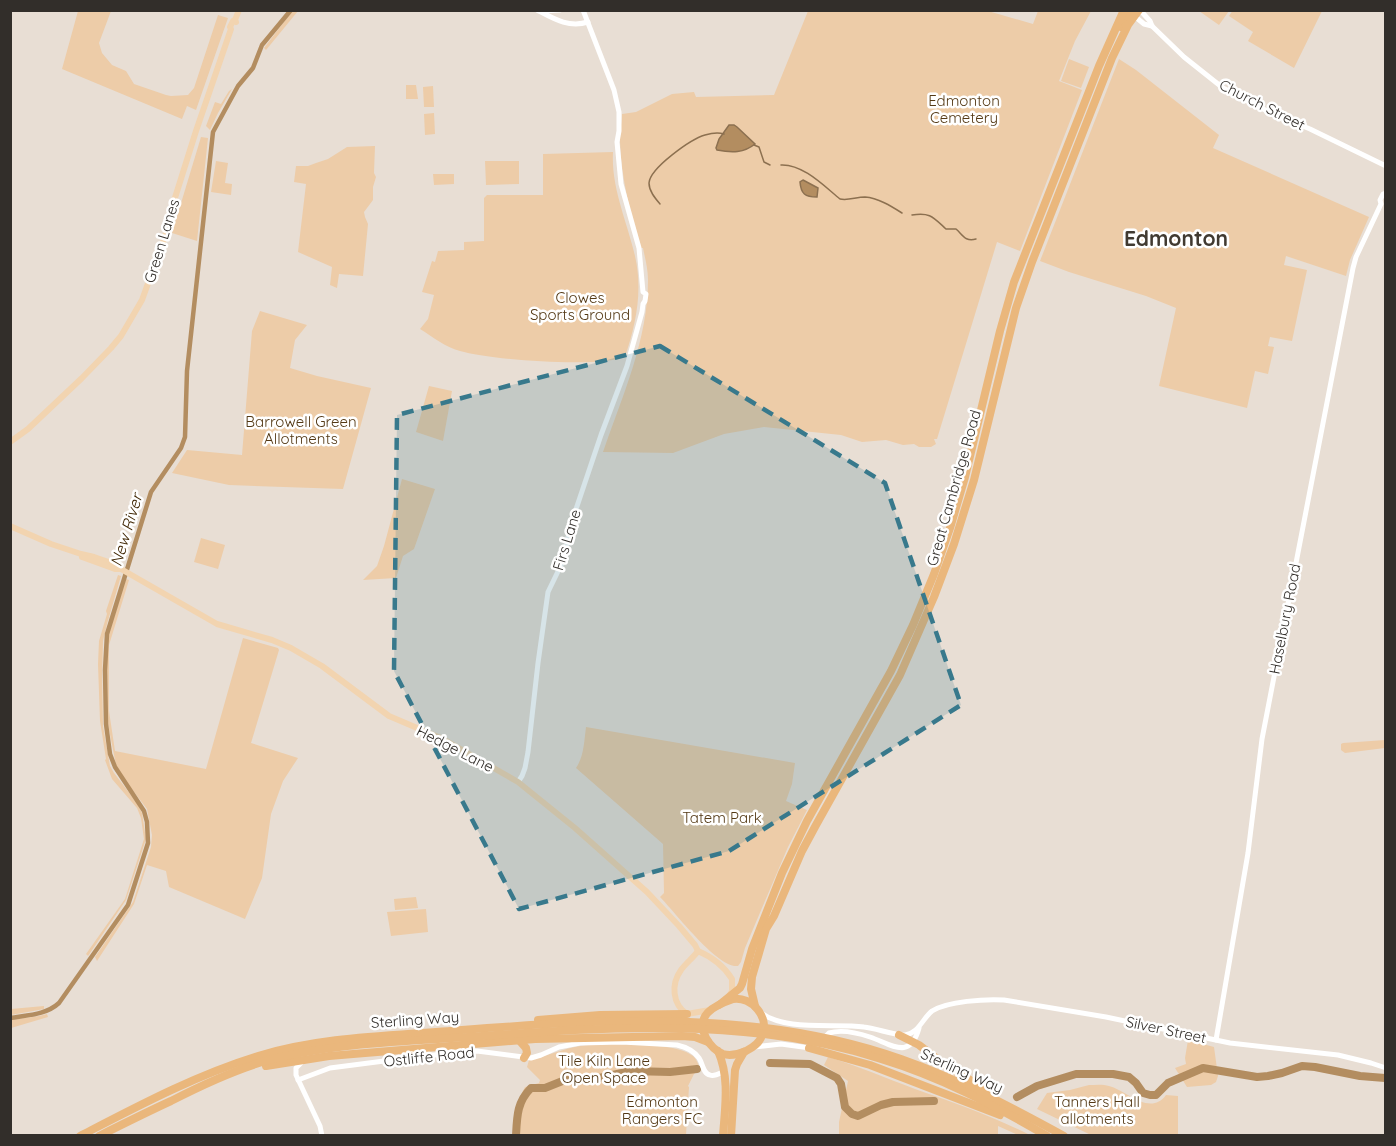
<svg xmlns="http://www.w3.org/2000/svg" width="1396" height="1146" font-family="Quicksand,sans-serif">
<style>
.green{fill:#edcca8}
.water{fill:#b38d60;stroke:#8c7050;stroke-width:1.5}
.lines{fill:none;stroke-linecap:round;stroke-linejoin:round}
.stream{stroke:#8c7050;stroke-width:1.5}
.canal{stroke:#b38d60;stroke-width:4.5}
.river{stroke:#b38d60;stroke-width:8}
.secondary{stroke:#fff;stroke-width:5}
.primary{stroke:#f2d4b0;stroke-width:6}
.highway{stroke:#eab77c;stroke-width:8}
.marked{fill:#38798c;fill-opacity:0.2;stroke:#38798c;stroke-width:4.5;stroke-dasharray:12 8;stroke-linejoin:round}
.labels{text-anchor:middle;stroke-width:5;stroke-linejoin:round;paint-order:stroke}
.park-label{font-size:15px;fill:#543915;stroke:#fff}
.street-label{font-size:15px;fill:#322e2a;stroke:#fff}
.water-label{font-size:16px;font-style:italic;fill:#3e2400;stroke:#fff}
.district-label{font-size:21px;font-weight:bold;fill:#413a31;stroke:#fff}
</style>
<rect width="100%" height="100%" fill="#e8ded4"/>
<g class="green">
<path d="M293 10 298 11 266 50 264 48Z"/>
<path d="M1233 10H1322V11L1294 68 1248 41 1253 32 1229 16Z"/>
<path d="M78 11H111L99 43 102 53 112 65 126 71 134 84 166 95 171 96 188 95 194 88 218 15 228 18 196 110 187 106 182 119 62 69Z"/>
<path d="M808 11H988L1033 24 1038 11H1091L1075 41 1059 81 1082 90 1020 251 997 242 937 439H934L936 444 931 447H919L914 444 903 445 886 440 862 442 841 435 764 427 724 434 673 453 603 452C622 397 648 340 648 280 648 269 645 258 643 248H639C631 213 621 178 620 142 619 133 622 123 622 114L636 112 672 94 694 92 696 97 774 95Z"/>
<path d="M1199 11H1229L1219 25Z"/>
<path d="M1069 59 1089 67 1081 88 1061 81Z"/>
<path d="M1119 59 1136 70 1219 135 1213 148 1369 217 1350 260 1346 276 1286 256 1284 265 1307 270 1292 341 1270 337 1268 346 1274 347 1268 374 1255 371 1247 408 1159 386 1176 308 1146 296 1069 272 1040 261Z"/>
<path d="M406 85H416L418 99H406Z"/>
<path d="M433 86 434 107H424L423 87Z"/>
<path d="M232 89 218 113 210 130 206 126 215 102 221 104 229 91Z"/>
<path d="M434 113 435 134 425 135 424 114Z"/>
<path d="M201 137 208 138 197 241 172 233Z"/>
<path d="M375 146 374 173 376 177 373 187V200L364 212 365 217 368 224 363 276 339 274 337 288 330 285 332 267 298 252 306 184 294 182 296 166H308L316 163 328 159 347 147Z"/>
<path d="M613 152C611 188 627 221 635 256 643 291 636 324 625 357 598 368 490 360 460 351 445 347 433 337 420 329L428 319 434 295 422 292 432 261 435 262 438 251 464 250V242L484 241V198L487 195H543V154Z"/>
<path d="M216 161 228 163 225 183 232 184 231 195 211 192Z"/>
<path d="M485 161H519V184L486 185Z"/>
<path d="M433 174H454V184L434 185Z"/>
<path d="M260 311 307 325 295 340 290 368 317 376 371 388 343 489 229 485 172 473 187 450 242 455 252 331Z"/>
<path d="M429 386 452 391 443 441 416 432Z"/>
<path d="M402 479 435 489 414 549 403 556 396 578 363 580 377 566 384 546Z"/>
<path d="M201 538 225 545 218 569 194 562Z"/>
<path d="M118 575 121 576 107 624 103 641 102 677 103 726 110 766 114 773 137 803 142 813 146 839 126 900 88 956 86 954 125 899 144 839 141 818 137 808 112 779 105 760 106 759 100 721 98 664 99 641 107 614 106 611Z"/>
<path d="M126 579 129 580 109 645V711L115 751 206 769 243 638 278 648 279 650 251 743 298 758 283 781 271 814 262 878 245 919 169 887 166 871 147 865 134 904 97 961 95 957 133 902 151 847 152 835 147 809 121 775 116 765 108 724 107 664 108 637Z"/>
<path d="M586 727 795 763 792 784 786 801 807 810 788 847 745 948 741 962 738 966C718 969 675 912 660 897L664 893 663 844 576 768C584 756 584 742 586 727Z"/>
<path d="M1385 740V748L1345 753 1341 750V744L1343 743Z"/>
<path d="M416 897 418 908 395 910 394 899Z"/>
<path d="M426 909 428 932 391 936 387 912Z"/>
<path d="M44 1006V1009L11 1015V1009Z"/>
<path d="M47 1014 48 1017 11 1028V1020L39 1016Z"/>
<path d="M1188 1040 1214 1047 1218 1076 1216 1082 1211 1085 1187 1087 1175 1068 1186 1064 1185 1058Z"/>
<path d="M618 1044C637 1045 678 1044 693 1056 696 1058 698 1064 700 1068L694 1074 688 1086 689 1087 686 1135 514 1136C514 1118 516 1102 525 1087L539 1083 540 1080 527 1067 529 1060C545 1057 559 1050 575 1047 589 1044 604 1044 618 1044Z"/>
<path d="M828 1057C858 1066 886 1078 915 1089 955 1103 992 1116 1030 1135H1018L998 1126V1135H839V1122L848 1081 824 1065Z"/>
<path d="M1089 1085C1095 1085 1103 1084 1109 1086 1126 1090 1150 1117 1166 1095L1178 1096V1135H1091L1037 1109 1047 1093 1070 1090Z"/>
</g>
<g class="water">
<path d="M729 125H734L737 127 755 144C744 153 732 153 717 150L716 148 719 139Z"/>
<path d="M803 180 818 188 817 197C805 197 801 194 800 182Z"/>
</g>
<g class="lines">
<g class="stream">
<path d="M754 145 759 147 764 162 770 165"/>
<path d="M781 165C803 164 824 186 840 199 848 201 856 197 865 197 878 198 891 206 902 213"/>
<path d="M660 204C655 198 649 191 649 183 650 168 691 139 705 135 712 133 717 132 724 134"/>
<path d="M912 215C930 212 933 217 946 229H956C963 235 965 242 976 239"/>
</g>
<path class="canal" d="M10 1018C27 1015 46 1015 59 1003L128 905 148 843 147 822 144 811 115 767 110 754 106 724 105 670 107 634 151 492 181 448 185 437 187 371 213 132 238 86 253 68 262 45 291 10"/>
<g class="river">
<path d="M770 1063 810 1064 837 1078 841 1084 845 1107 852 1114 858 1116 881 1105 893 1102 934 1101"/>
<path d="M1017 1097 1037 1086 1076 1074H1113L1129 1077 1136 1083 1143 1093 1150 1095H1156L1168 1083 1203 1068 1257 1077 1268 1076 1282 1073 1302 1066 1315 1067 1360 1076 1385 1078"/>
<path d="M516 1136C517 1116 517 1102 531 1088H545L565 1080H590L631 1071 670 1072 697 1069"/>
</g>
<g class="secondary">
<path d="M537 10C554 19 569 28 588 22"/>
<path d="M1140 10 1150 21 1152 26 1184 57 1223 88 1267 111 1310 129 1386 166"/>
<path d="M542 11 560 10"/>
<path d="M1132 14 1144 24 1152 26"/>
<path d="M518 782 522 776 525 768 528 752 538 663 548 592 564 559 570 527 601 435 627 366 642 312 643 304 645 301 646 294 643 292 639 248 621 184 617 142 619 131V112L614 90 583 10"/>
<path d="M760 1012C785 1032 834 1023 864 1027 875 1028 897 1036 905 1035 918 1034 923 1018 932 1011 948 1001 985 999 1004 1000L1106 1017 1230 1043 1338 1055 1371 1063 1386 1068"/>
<path d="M822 1040 829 1033C842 1029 858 1033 870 1037 891 1044 910 1061 919 1028"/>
<path d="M1216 1040 1248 853 1262 739 1353 268 1356 257 1381 204 1380 200 1383 194 1386 193"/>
<path d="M754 1047 781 1044 810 1048"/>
<path d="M303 1061 296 1068V1075L320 1126 322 1136"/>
<path d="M298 1080 330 1068 423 1056 477 1051 531 1058 541 1055 559 1047 580 1043 622 1042 677 1045C686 1047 694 1051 699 1058 703 1064 703 1074 710 1075 715 1077 720 1073 725 1071"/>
</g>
<g class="primary">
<path d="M236 22 235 20 239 10"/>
<path d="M10 442 28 429 82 378 111 348 121 336 142 300 167 231 168 220 196 131 231 29 230 27 233 21 235 20"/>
<path d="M10 526 51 544 81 554 94 557 120 566 121 569 217 624 272 640 291 648 322 666 389 716 443 739 518 782 575 828 647 892 679 926 695 945 698 951C712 957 724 966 732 979V991L729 996"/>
<path d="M82 557 115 569H121"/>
<path d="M698 951C693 958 686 963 681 970 671 984 672 1004 687 1014L710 1010"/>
</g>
<g class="highway">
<path d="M1121 27 1129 14 1136 10"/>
<path d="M733 999C752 996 770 1018 762 1035 760 1043 752 1048 746 1051 739 1054 730 1056 723 1054 715 1051 710 1045 706 1038 695 1015 713 1006 733 999Z"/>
<path d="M719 1005 740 988 742 984 752 949 782 873 807 821 891 671 913 625 934 574 950 528 965 477 1000 331 1014 282 1099 66 1124 10"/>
<path d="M755 1006 751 989 752 977 766 929 774 916 802 851 816 825 900 675 934 597 954 544 974 480 1016 308 1032 262 1112 58 1128 25 1139 10"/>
<path d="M538 1020 600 1015 687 1014"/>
<path d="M899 1035 919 1045 945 1065 995 1095"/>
<path d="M519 1040 526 1048 527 1053 524 1058"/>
<path d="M809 1048 870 1065 1000 1115"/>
<path d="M718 1051C730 1078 725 1107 723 1136"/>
<path d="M266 1066 329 1056 535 1039 682 1036 695 1037 708 1042"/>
<path d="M80 1136C138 1106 196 1075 258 1056 324 1036 394 1036 462 1030 609 1019 760 1009 901 1059 958 1079 1011 1107 1064 1136"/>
<path d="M99 1136C123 1124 147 1112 171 1101 200 1086 230 1072 262 1062 328 1043 399 1042 468 1037 605 1027 748 1016 881 1059 940 1077 994 1105 1047 1136"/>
<path d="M731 1136 735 1070 737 1064 744 1052"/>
</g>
</g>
<path class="marked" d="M660 346 885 483 961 705 729 851 519 909 394 671 397 415Z"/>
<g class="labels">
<g class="park-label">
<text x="964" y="106">Edmonton<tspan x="964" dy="17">Cemetery</tspan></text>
<text x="580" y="303">Clowes<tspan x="580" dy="17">Sports Ground</tspan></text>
<text x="301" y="427">Barrowell Green<tspan x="301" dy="17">Allotments</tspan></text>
<text x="722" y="823">Tatem Park</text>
<text x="604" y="1066">Tile Kiln Lane<tspan x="604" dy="17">Open Space</tspan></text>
<text x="662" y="1107">Edmonton<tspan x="662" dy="17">Rangers FC</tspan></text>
<text x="1097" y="1107">Tanners Hall<tspan x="1097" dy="17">allotments</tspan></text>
</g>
<g class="street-label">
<text transform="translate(1262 105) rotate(27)" y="5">Church Street</text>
<text transform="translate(162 241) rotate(-73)" y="5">Green Lanes</text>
<text transform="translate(954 488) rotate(-74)" y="5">Great Cambridge Road</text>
<text transform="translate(567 540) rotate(-73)" y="5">Firs Lane</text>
<text transform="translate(1285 619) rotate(-79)" y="5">Haselbury Road</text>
<text transform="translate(455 749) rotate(27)" y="5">Hedge Lane</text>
<text transform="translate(415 1020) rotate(-4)" y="5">Sterling Way</text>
<text transform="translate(1166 1030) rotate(12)" y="5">Silver Street</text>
<text transform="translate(429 1057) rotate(-6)" y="5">Ostliffe Road</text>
<text transform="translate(962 1071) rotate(24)" y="5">Sterling Way</text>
</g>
<g class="water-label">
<text transform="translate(126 530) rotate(-73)" y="6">New River</text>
</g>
<g class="district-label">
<text x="1176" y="246">Edmonton</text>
</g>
</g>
<rect width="1396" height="1146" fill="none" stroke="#322e2a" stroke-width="24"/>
</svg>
